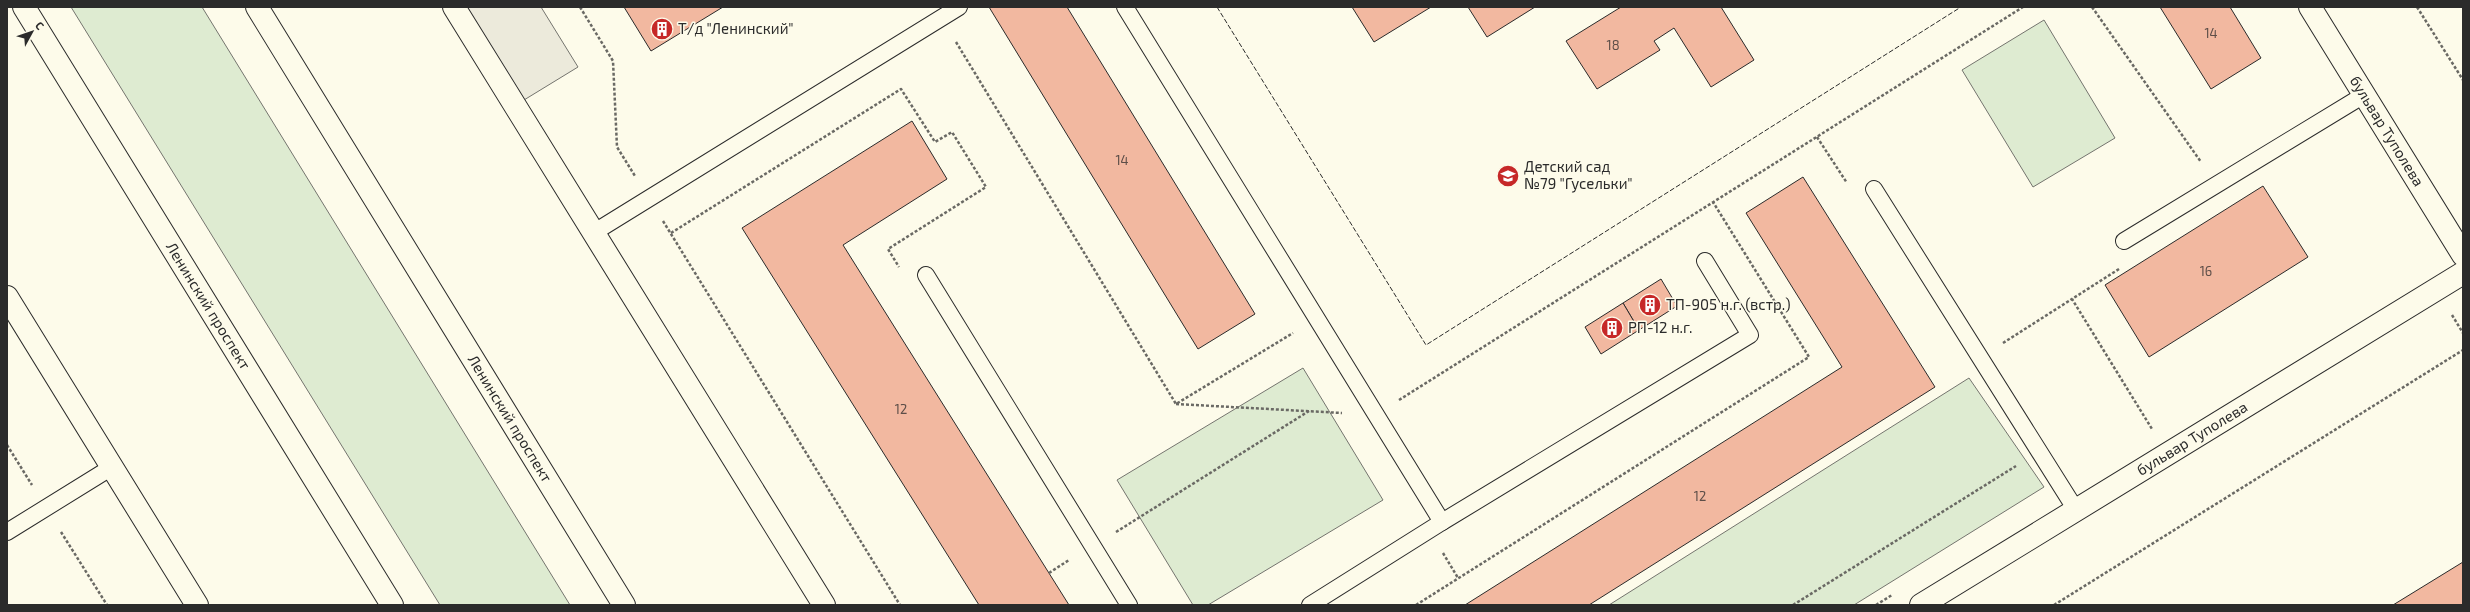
<svg xmlns="http://www.w3.org/2000/svg" width="2470" height="612" font-family="'Exo 2',sans-serif">
<style>
.green{fill:#deebd1;stroke:#74746e}
.parking{fill:#eceadb;stroke:#74746e}
.building{fill:#f2b8a0;stroke:#2b2b2b}
.lines{fill:none;stroke-linecap:round;stroke-linejoin:round}
.lane-casing{stroke:#2b2b2b;stroke-width:18}
.street-casing{stroke:#2b2b2b;stroke-width:24}
.secondary-casing{stroke:#2b2b2b;stroke-width:24}
.path{stroke:#6a6964;stroke-width:2.5;stroke-dasharray:3 2;stroke-linecap:butt}
.lane{stroke:#fdfbea;stroke-width:16}
.street{stroke:#fdfbea;stroke-width:22}
.secondary{stroke:#fdfbea;stroke-width:22}
.fence{stroke:#2b2b2b;stroke-width:1;stroke-dasharray:5 2;stroke-linecap:butt}
.labels{text-anchor:middle;stroke-width:3;stroke-linejoin:round;paint-order:stroke}
.number-label{font-size:13px;fill:#5d4e48}
.poi-label{font-size:15px;fill:#2b2b2b;stroke:#fdfbea;text-anchor:start}
.street-label{font-size:15px;fill:#2b2b2b;stroke:#fdfbea}
</style>
<rect width="100%" height="100%" fill="#fdfbea"/>
<g class="green">
<path d="M71 7H202L570 605H440Z"/>
<path d="M2044 20 2115 138 2033 187 1962 70Z"/>
<path d="M1303 368 1383 500 1208 605H1193L1117 480Z"/>
<path d="M1969 378 2044 487 1854 605H1609Z"/>
</g>
<path class="parking" d="M466 7H541L578 67 524 100Z"/>
<g class="building">
<path d="M624 7H723L651 51Z"/>
<path d="M989 7H1067L1255 314 1198 349Z"/>
<path d="M1352 7H1431L1374 42Z"/>
<path d="M1468 7H1535L1487 37Z"/>
<path d="M1621 7H1721L1754 60 1711 87 1674 28 1654 41 1660 50 1597 89 1566 41Z"/>
<path d="M2160 7H2230L2261 58 2211 89Z"/>
<path d="M912 121 947 179 843 245 1069 605H979L742 228Z"/>
<path d="M1803 177 1935 387 1589 605H1465L1842 367 1746 213Z"/>
<path d="M2263 186 2308 257 2149 357 2105 285Z"/>
<path d="M1661 279 1677 306 1639 330 1623 303Z"/>
<path d="M1623 303 1639 330 1601 354 1585 327Z"/>
<path d="M2463 562V605H2393Z"/>
</g>
<g class="lines">
<g class="lane-casing">
<g id="lane">
<path d="M1125 7 1442 522 1310 605"/>
<path d="M1874 189 2076 510"/>
<path d="M593 233 959 7"/>
<path d="M2124 241 2364 95"/>
<path d="M926 275 1129 605"/>
<path d="M1442 522 1750 335 1705 261"/>
<path d="M7 532 112 467"/>
</g>
</g>
<g class="street-casing">
<g id="street">
<path d="M454 7 824 605"/>
<path id="s1" d="M2310 7 2463 255"/>
<path d="M7 297 197 605"/>
<path id="s2" d="M1921 605 2463 273"/>
</g>
</g>
<g class="secondary-casing">
<g id="secondary">
<path id="s3" d="M24 7 392 605"/>
<path id="s4" d="M257 7 624 605"/>
</g>
</g>
<g class="path">
<path d="M580 7 613 61 617 147 635 176"/>
<path d="M2092 7 2201 162"/>
<path d="M2417 7 2463 80"/>
<path d="M956 42 1176 404 1293 333"/>
<path d="M1817 137 1847 183"/>
<path d="M663 221 900 605"/>
<path d="M671 233 901 89 935 142 952 132 986 187 888 249 899 267"/>
<path d="M2119 269 2072 299 2152 429"/>
<path d="M2452 315 2463 333"/>
<path d="M2003 343 2072 299"/>
<path d="M1399 400 2023 7"/>
<path d="M1176 404 1342 413"/>
<path d="M7 445 32 485"/>
<path d="M61 532 107 605"/>
<path d="M1116 532 1309 411"/>
<path d="M1443 553 1458 578"/>
<path d="M1049 573 1069 560"/>
<path d="M1416 605 1809 357 1713 202"/>
<path d="M1793 605 2016 466"/>
<path d="M1876 605 1892 595"/>
<path d="M2054 605 2463 350"/>
</g>
<use href="#lane" class="lane"/>
<use href="#street" class="street"/>
<use href="#secondary" class="secondary"/>
<path class="fence" d="M1217 7 1426 345 1961 7"/>
</g>
<defs>
<g id="building-disc" transform="scale(1.15)"><circle r="9.5" fill="#c62828" stroke="#fdfbea"/><path d="M-4-6H4V6H1V3H-1V6H-4ZM-2.5-4.3h1.7v1.8h-1.7ZM.8-4.3h1.7v1.8H.8ZM-2.5-1h1.7V.8h-1.7ZM.8-1h1.7V.8H.8Z" fill="#fff"/></g>
<g id="school-disc" transform="scale(1.15)"><circle r="9.5" fill="#c62828" stroke="#fdfbea"/><path d="M0-5L7-2L0 1L-7-2ZM-4 1L0 2.5L4 1V4Q0 6-4 4Z" fill="#fff"/></g>
</defs>
<g fill-rule="evenodd">
<use href="#building-disc" x="662" y="29"/>
<use href="#school-disc" x="1508" y="176"/>
<use href="#building-disc" x="1650" y="305"/>
<use href="#building-disc" x="1612" y="328"/>
</g>
<g class="labels">
<g class="number-label">
<text x="2211" y="38">14</text>
<text x="1613" y="50">18</text>
<text x="1122" y="165">14</text>
<text x="2206" y="276">16</text>
<text x="901" y="414">12</text>
<text x="1700" y="501">12</text>
</g>
<g class="poi-label">
<text x="678" y="34">Т/д "Ленинский"</text>
<text x="1524" y="172">Детский сад<tspan x="1524" dy="17">№79 "Гусельки"</tspan></text>
<text x="1666" y="310">ТП-905 н.г. (встр.)</text>
<text x="1628" y="333">РП-12 н.г.</text>
</g>
<g class="street-label">
<text dy="5" stroke="none"><textPath href="#s1" startOffset="146">бульвар Туполева</textPath></text>
<text dy="5" stroke="none"><textPath href="#s3" startOffset="351">Ленинский проспект</textPath></text>
<text dy="5" stroke="none"><textPath href="#s4" startOffset="483">Ленинский проспект</textPath></text>
<text dy="5" stroke="none"><textPath href="#s2" startOffset="318">бульвар Туполева</textPath></text>
</g>
</g>
<rect width="2470" height="612" fill="none" stroke="#2b2b2b" stroke-width="16"/>
<g transform="translate(32 32) rotate(50)" stroke="#fdfbea" stroke-width="3" paint-order="stroke">
<path d="M0-3L7 15L0 10L-7 15Z" fill="#2b2b2b"/>
<text y="-6" font-size="11" font-weight="bold" text-anchor="middle" fill="#2b2b2b">С</text>
</g>
</svg>
